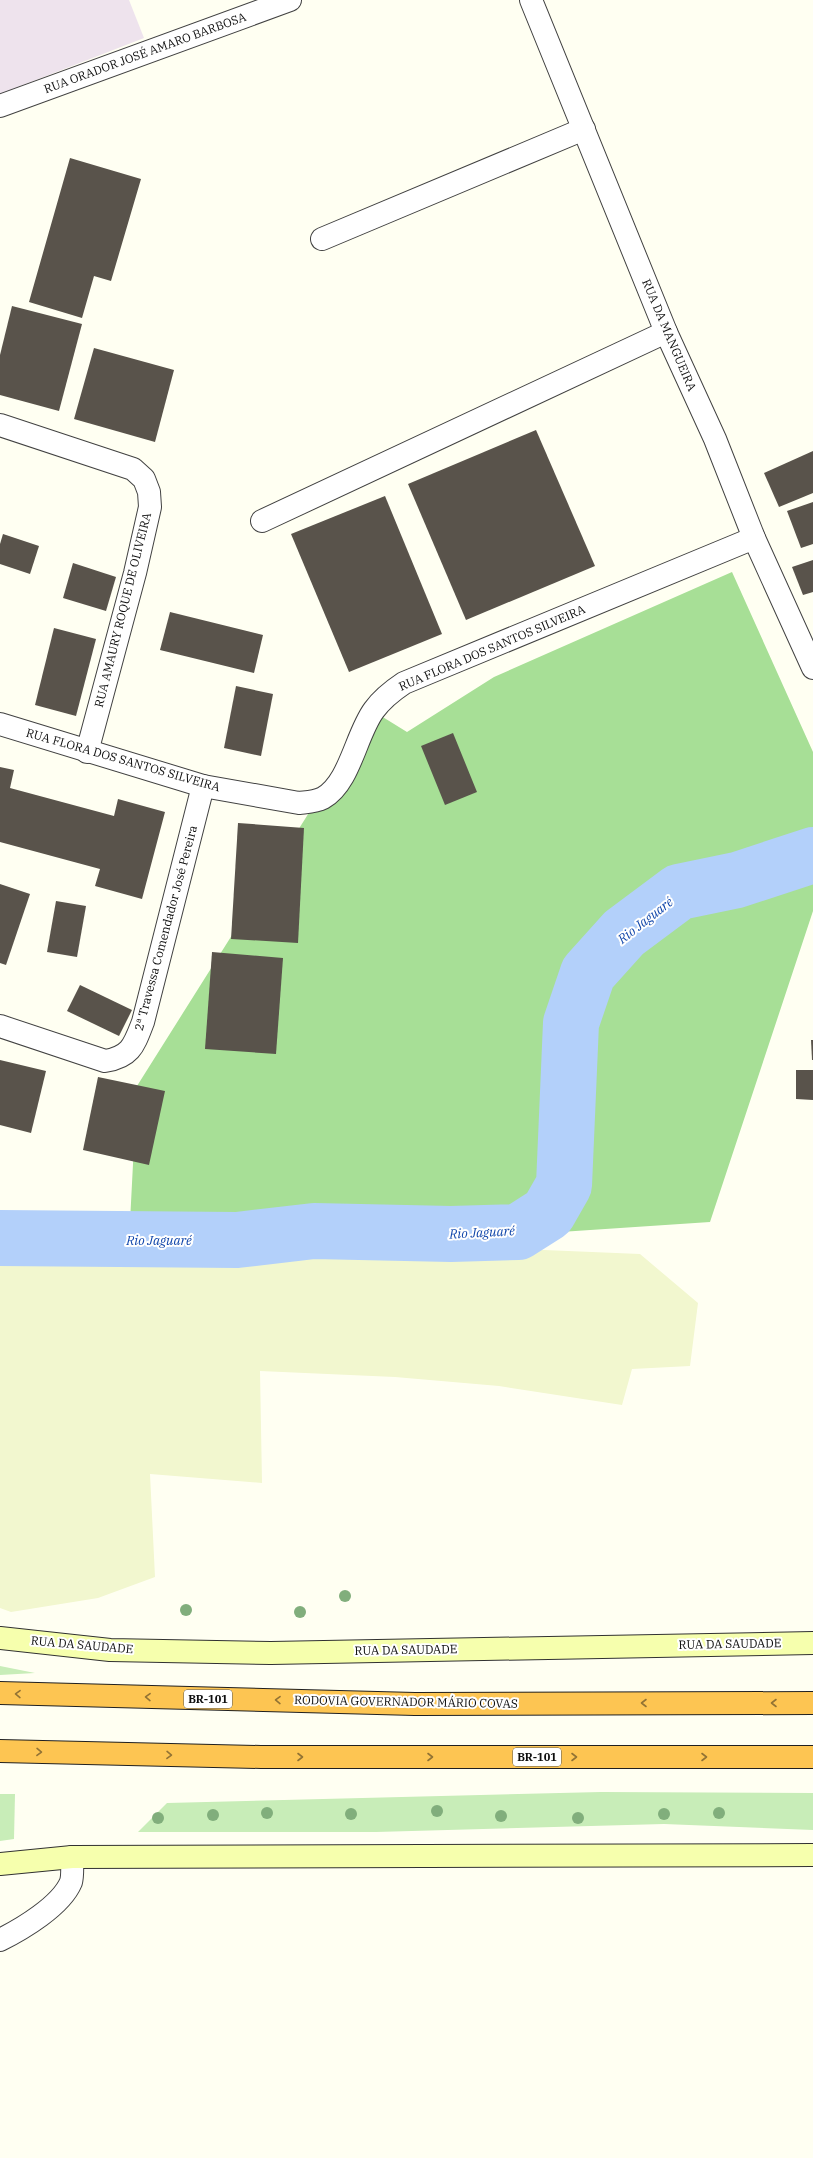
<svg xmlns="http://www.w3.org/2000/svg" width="813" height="2158" font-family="'IBM Plex Serif',serif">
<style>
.industrial{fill:#eee3ed}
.farmland{fill:#f2f7cf}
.green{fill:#c8edb8}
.forest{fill:#a7df96}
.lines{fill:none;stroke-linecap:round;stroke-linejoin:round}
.river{stroke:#b3d0fa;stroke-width:56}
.building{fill:#59534b}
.street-casing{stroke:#424242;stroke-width:24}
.secondary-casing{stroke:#313131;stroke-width:24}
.highway-casing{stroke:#202020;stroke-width:24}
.street{stroke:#fff;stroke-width:22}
.secondary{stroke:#f6ffad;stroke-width:22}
.highway{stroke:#fdc552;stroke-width:22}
.tree{fill:#81ae7c}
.oneway{stroke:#927334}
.labels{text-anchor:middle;stroke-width:4;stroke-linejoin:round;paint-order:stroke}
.shield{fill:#fff;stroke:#575757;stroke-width:1}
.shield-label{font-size:11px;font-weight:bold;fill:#0f0f0f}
.street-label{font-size:12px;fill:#0f0f0f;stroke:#fff}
.water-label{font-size:13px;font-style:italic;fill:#0f45aa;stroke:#fff}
</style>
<rect width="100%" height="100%" fill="#fffff2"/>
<path class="industrial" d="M0 0H129L144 38 0 94Z"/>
<path class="farmland" d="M0 1238 302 1240 640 1254 698 1303 690 1366 632 1369 622 1405 499 1386 395 1377 260 1371 262 1483 150 1474 155 1577 98 1598 11 1612 0 1608Z"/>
<g class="green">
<path d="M0 1666 35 1673 0 1675Z"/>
<path d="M601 1792 813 1793V1830L664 1824 376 1832H138L167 1803Z"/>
<path d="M0 1794H15L14 1839 0 1841Z"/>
</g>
<path class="forest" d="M732 572 813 752V911L710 1222 128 1261 137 1086 373 711 407 732 494 677Z"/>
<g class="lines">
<path class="river" d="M0 1238 237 1240 314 1231 451 1234 518 1232 548 1213 564 1185 571 1023 588 973 624 933 679 892 737 880 813 855"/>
</g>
<g class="building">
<path d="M70 158 141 179 111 281 94 276 82 318 29 302Z"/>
<path d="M12 306 82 324 59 411 0 395V355Z"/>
<path d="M94 348 174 370 155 442 74 419Z"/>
<path d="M536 430 595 566 466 620 408 484Z"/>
<path d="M813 451V493L779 507 764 473Z"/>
<path d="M385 496 442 634 349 672 291 534Z"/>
<path d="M813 502V544L801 548 787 511Z"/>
<path d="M3 534 39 546 30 574 0 564V544Z"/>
<path d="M813 560V592L803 595 792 567Z"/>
<path d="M73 563 116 577 106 611 63 598Z"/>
<path d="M170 612 263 635 254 673 160 650Z"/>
<path d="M54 628 96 639 76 716 35 705Z"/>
<path d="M236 686 273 694 261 756 224 748Z"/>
<path d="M453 733 477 792 445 805 421 746Z"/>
<path d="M0 767 14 770 10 788 114 816 118 799 165 812 142 899 95 886 100 869 0 842Z"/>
<path d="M238 823 304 828 298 943 231 939Z"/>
<path d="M0 884 30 894 6 965 0 963Z"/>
<path d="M56 901 86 906 77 957 47 952Z"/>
<path d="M212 952 283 958 276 1054 205 1049Z"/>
<path d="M80 985 132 1010 119 1036 67 1011Z"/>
<path d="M811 1040H813V1060H812Z"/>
<path d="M0 1060 46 1071 31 1133 0 1125Z"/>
<path d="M796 1070H813V1100L796 1099Z"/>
<path d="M98 1077 165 1091 149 1165 83 1150Z"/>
</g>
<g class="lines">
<g class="street-casing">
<g id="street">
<path d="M531 0 666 332 715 439 754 538 813 668"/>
<path d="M0 106 290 0"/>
<path d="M322 239 584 129"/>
<path d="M0 425 133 469 144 479 149 492 150 507 135 573 87 752"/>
<path d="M262 521 666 332"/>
<path d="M0 724 203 786 299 803C307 802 315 802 323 798 350 783 356 734 374 710 382 699 392 691 404 683L754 538"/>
<path d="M0 1026 105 1061C131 1057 134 1045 143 1022L203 786"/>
<path d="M0 1940C22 1929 61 1906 71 1882 73 1875 72 1865 72 1857"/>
</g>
</g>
<g class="secondary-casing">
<g id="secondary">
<path d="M0 1638 110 1650 271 1653 813 1643"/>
<path d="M0 1864 72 1857 813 1855"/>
</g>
</g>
<g class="highway-casing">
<g id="highway">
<path d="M0 1693 415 1704 813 1703"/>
<path d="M0 1751 261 1757H813"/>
</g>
</g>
<use href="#street" class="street"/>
<use href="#secondary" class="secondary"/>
<use href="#highway" class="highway"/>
</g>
<g class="tree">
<circle cx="345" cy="1596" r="6"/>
<circle cx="186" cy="1610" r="6"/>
<circle cx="300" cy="1612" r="6"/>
<circle cx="437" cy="1811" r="6"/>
<circle cx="267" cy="1813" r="6"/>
<circle cx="719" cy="1813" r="6"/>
<circle cx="351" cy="1814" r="6"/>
<circle cx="664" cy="1814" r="6"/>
<circle cx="213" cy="1815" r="6"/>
<circle cx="501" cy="1816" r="6"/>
<circle cx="158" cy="1818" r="6"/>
<circle cx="578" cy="1818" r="6"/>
</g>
<defs><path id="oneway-chevron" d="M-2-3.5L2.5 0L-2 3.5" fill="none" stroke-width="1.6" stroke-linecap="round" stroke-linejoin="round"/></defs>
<g class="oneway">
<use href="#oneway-chevron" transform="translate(18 1694) rotate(-179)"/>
<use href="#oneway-chevron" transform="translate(148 1697) rotate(-179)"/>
<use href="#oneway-chevron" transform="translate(278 1700) rotate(-179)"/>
<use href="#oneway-chevron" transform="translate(644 1703) rotate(180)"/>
<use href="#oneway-chevron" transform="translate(774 1703) rotate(180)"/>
<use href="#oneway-chevron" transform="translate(39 1752) rotate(1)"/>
<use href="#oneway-chevron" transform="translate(169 1755) rotate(1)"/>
<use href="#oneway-chevron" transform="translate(300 1757)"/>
<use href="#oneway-chevron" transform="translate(430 1757)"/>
<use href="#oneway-chevron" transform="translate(574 1757)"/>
<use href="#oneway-chevron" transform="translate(704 1757)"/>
</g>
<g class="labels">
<g class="shield">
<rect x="184" y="1690" width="48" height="18" rx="3"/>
<rect x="513" y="1748" width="48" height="18" rx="3"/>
</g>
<g class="shield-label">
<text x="208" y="1703">BR-101</text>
<text x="537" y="1761">BR-101</text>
</g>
<g class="street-label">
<text transform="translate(145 53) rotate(-20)" y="4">RUA ORADOR JOSÉ AMARO BARBOSA</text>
<text transform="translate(669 335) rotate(67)" y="4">RUA DA MANGUEIRA</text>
<text transform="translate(123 610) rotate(-76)" y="4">RUA AMAURY ROQUE DE OLIVEIRA</text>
<text transform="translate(492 648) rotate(-23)" y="4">RUA FLORA DOS SANTOS SILVEIRA</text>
<text transform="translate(123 760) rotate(16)" y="4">RUA FLORA DOS SANTOS SILVEIRA</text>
<text transform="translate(166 928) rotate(-75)" y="4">2ª Travessa Comendador José Pereira</text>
<text transform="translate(730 1644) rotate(-1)" y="4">RUA DA SAUDADE</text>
<text transform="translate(82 1645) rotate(5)" y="4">RUA DA SAUDADE</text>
<text transform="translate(406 1650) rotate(-1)" y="4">RUA DA SAUDADE</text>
<text transform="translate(406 1702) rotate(1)" y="4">RODOVIA GOVERNADOR MÁRIO COVAS</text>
</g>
<g class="water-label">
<text transform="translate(645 920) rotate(-38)" y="5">Rio Jaguaré</text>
<text transform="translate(482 1232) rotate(-3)" y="5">Rio Jaguaré</text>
<text x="159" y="1245">Rio Jaguaré</text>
</g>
</g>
</svg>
